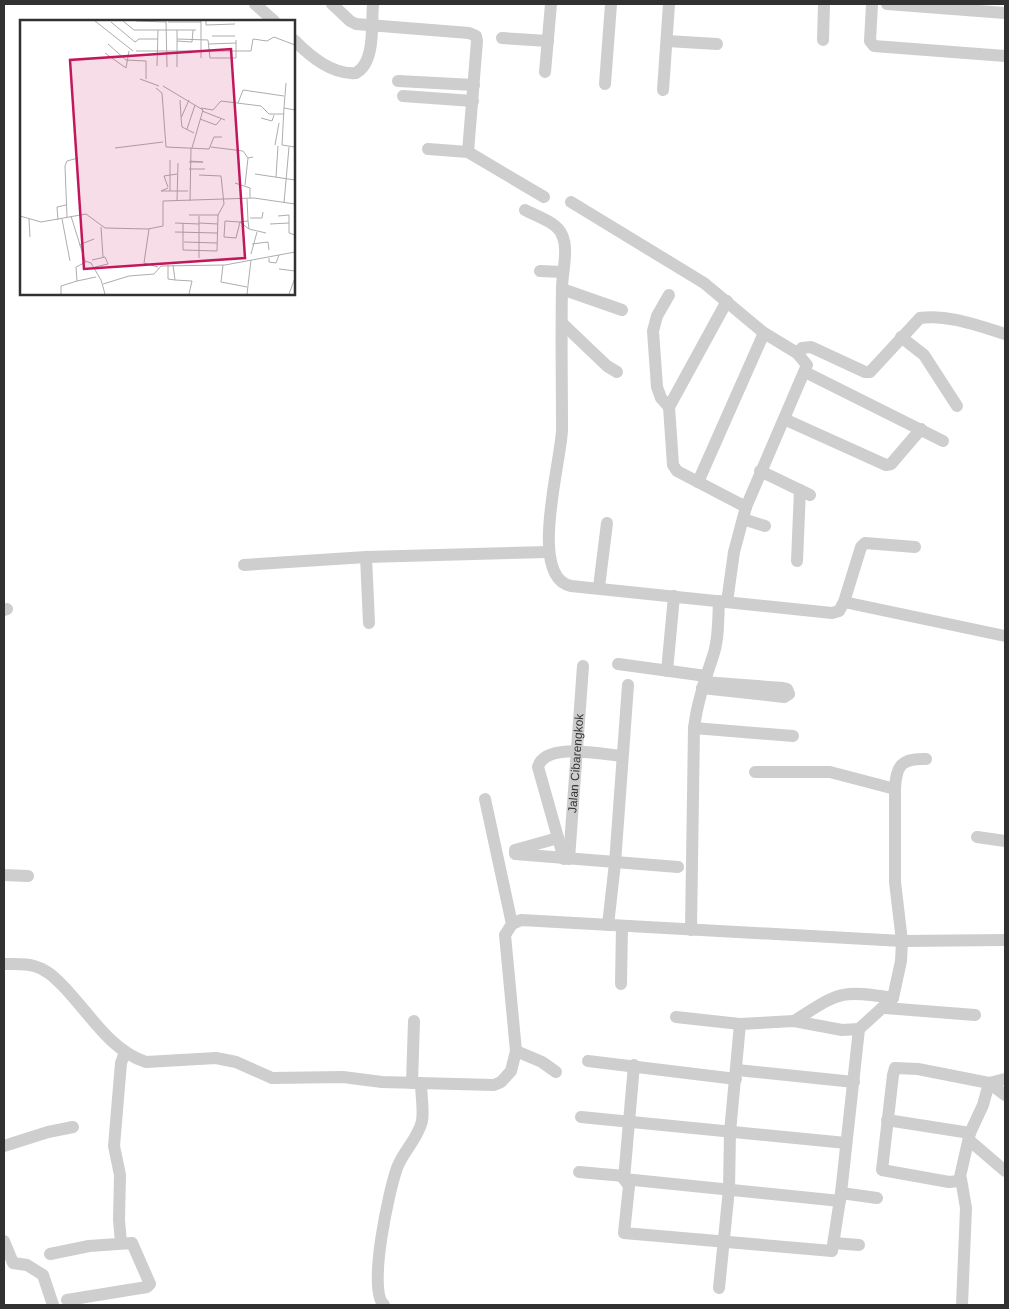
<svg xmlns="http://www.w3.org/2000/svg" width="1009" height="1309" font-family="Helvetica,sans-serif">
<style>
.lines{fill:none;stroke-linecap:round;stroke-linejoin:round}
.minor{stroke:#cecece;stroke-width:12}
.labels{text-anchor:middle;stroke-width:5;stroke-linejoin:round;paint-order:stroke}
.street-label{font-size:12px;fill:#313131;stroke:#fff}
.inset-road{fill:none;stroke:#adadad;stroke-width:1}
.view{fill:#c2185b;fill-opacity:0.15;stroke:#c2185b;stroke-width:2.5}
.inset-edge{fill:none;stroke:#313131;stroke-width:2.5}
</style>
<rect width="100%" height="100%" fill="#fff"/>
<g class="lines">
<g class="minor">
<path d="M255 4 274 21"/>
<path d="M332 4 350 21 356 24 469 33 476 36 477 41 468 152"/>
<path d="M872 4 870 41 874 46 1005 56"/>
<path d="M887 4 1005 13"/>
<path d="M502 38 548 41"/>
<path d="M294 40C310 56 332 75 356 73 376 62 371 24 373 4"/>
<path d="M823 40 824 4"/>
<path d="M667 41 717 44"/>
<path d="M545 72 551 4"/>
<path d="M398 81 474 85"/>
<path d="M605 84 611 4"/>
<path d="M663 90 669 4"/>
<path d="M403 96 473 101"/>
<path d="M428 149 468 152 544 197"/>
<path d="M571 202 704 283 764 333 797 353 807 365 746 507 734 552 727 602"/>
<path d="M525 210C536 216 557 222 562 235 569 249 562 273 562 288 561 335 562 382 562 429 562 459 527 577 571 586L832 613 839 611 844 602 861 547 865 543 915 547"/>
<path d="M540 271 562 272"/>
<path d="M562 289 622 310"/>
<path d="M669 295 657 316 653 331 657 387 661 398 669 407"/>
<path d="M727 301 669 407 673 465 677 471 746 507"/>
<path d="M563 324 607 366 617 372"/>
<path d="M901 337 924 355 957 406"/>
<path d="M797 353 802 348 811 347 865 372H870L920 318C947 314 979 326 1005 334"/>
<path d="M805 372 943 441"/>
<path d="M784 419 886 465 891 464 921 429"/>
<path d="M760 471 810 495"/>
<path d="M698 482 764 333"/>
<path d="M743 519 765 526"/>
<path d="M366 557 369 623"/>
<path d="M797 561 800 490"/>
<path d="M244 565 366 557 548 552"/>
<path d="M599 587 607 523"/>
<path d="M844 602 1005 636"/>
<path d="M4 610 7 609"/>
<path d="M618 664 706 676"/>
<path d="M667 671 674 596"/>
<path d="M702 688 784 697 789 694 787 689 783 688 704 682"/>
<path d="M694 728 793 736"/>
<path d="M895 789C896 765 902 758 926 759"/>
<path d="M485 799 512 924"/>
<path d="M977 837 1005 841"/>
<path d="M558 838 515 850V854L678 867"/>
<path d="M564 859 538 767C545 742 601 754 622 756"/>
<path id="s1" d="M569 859 583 666"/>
<path d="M4 875 28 876"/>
<path d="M608 925 615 863 628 685"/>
<path d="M691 930 694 728C697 703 705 680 713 656 719 639 718 619 719 601"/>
<path d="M4 964C13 964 25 963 34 966 46 969 54 977 62 985 88 1011 110 1051 146 1062L216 1058 236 1062 272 1078 343 1077 382 1082 494 1085 501 1082 511 1071 516 1051 505 935 512 924 521 920 902 941 1005 940"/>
<path d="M621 984 622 926"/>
<path d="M885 1008 975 1015"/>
<path d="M676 1017 740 1024 794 1021 842 1030 859 1029"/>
<path d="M794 1021C839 993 838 989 893 998"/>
<path d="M516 1051 542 1062 556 1072"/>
<path d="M588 1061 736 1079"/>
<path d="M634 1065 624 1179 629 1186 624 1233 832 1251 841 1193 859 1029 893 998 901 961 902 941 895 882V789L830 772H755"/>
<path d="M737 1070 854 1082"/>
<path d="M1005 1079 989 1083 983 1105 970 1133 959 1181 949 1182 882 1170 893 1075 895 1068 918 1069 989 1083 1005 1095"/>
<path d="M412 1083 414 1021"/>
<path d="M581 1117 846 1143"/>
<path d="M887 1120 970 1133"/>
<path d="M969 1140 1005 1171"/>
<path d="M4 1146 48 1132 73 1127"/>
<path d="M579 1172 624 1176"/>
<path d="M624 1179 840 1201"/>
<path d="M961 1179 966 1208 962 1305"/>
<path d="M841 1193 877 1198"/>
<path d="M4 1241 13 1263 27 1265 43 1275 53 1305"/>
<path d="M121 1243 119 1220 120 1175 114 1146 121 1063 125 1052"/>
<path d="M834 1243 859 1245"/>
<path d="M50 1254 89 1246 132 1243 150 1284 147 1287 67 1300"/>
<path d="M719 1288 729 1189 730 1132 740 1024"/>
<path d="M384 1305C367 1291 389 1190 397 1168 403 1151 418 1139 422 1121 424 1109 421 1096 421 1083"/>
</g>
</g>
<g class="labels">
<g class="street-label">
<text dy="4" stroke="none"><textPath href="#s1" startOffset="96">Jalan Cibarengkok</textPath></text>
</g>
</g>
<g transform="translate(20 20)">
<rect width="275" height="275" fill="#fff"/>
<path class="inset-road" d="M75 1 113 31M103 1 114 10H176M116 1 146 2M146 1 147 47M181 1V38M186 1V5L215 4M91 2 115 22 119 19H138M148 2H181M192 16H215M157 19 188 20 190 38H216V20M157 21 172 22 173 10M88 24 106 40 126 41V59M189 24 216 23M116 31H231L233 19 247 21 254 17 275 25M85 33 106 48 109 31M137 46 138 10M157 47V10M120 59 139 66M266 63 264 88 275 90M143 66 183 90 172 128M136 68 142 73 146 127 189 129 194 117H202M160 80 161 97M169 80 161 98 162 107 174 113M218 83 223 70 264 76M181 88 193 90 201 81 241 86 249 94H264M264 88 262 125 275 127M182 91 205 100M241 98 252 101 254 95M180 99 196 105 201 99M167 109 175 85M255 125 259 103M191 127 223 131 228 138 233 137M95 128 143 122M169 142H183L170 141M169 149H185M235 154 275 160M256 157 258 126M215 163 230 168V178M225 165 228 138M148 167 144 156 157 154M148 168 141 171H168M150 171V140M227 179 228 201 220 202 216 218 204 217 205 201 220 202 229 209M157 181 158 143M170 181 171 128M264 183 269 127M169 195H198M0 196 21 202 66 194 85 208 128 209 143 206V181L234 178 275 184M51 196 65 241 71 243 81 260 85 274M258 196 269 195V213L275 215M47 197 45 146 47 141 58 138M230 198H242L243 192M9 199 10 217M42 199 50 241M38 200 37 187 46 185M228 201 229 209 246 213M155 203 179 204M163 203V230L197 231 198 195 204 184 201 156 179 155M179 203 198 204M250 204 269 203M81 207 83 237M129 209 124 243 138 247M155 212 197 213M164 222 197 223M232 224 248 222 249 230M59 225 74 219M231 234 237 212M179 238V196M249 238V242L256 243 259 235M72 240 85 237 88 244 75 247M148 245V259L155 260M153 245 155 260 172 261 169 274M203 245 201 262 227 267M259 249 275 251M57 261 76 257M83 264 109 256 134 254 141 246 205 245 275 232M41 274V266L57 261 56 247 66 242M227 274 231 240M269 274 275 258"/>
<path class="view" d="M211 29 225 238 64 249 50 40Z"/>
<rect width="275" height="275" class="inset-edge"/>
</g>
<rect width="1009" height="1309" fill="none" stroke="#313131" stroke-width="10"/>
</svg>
